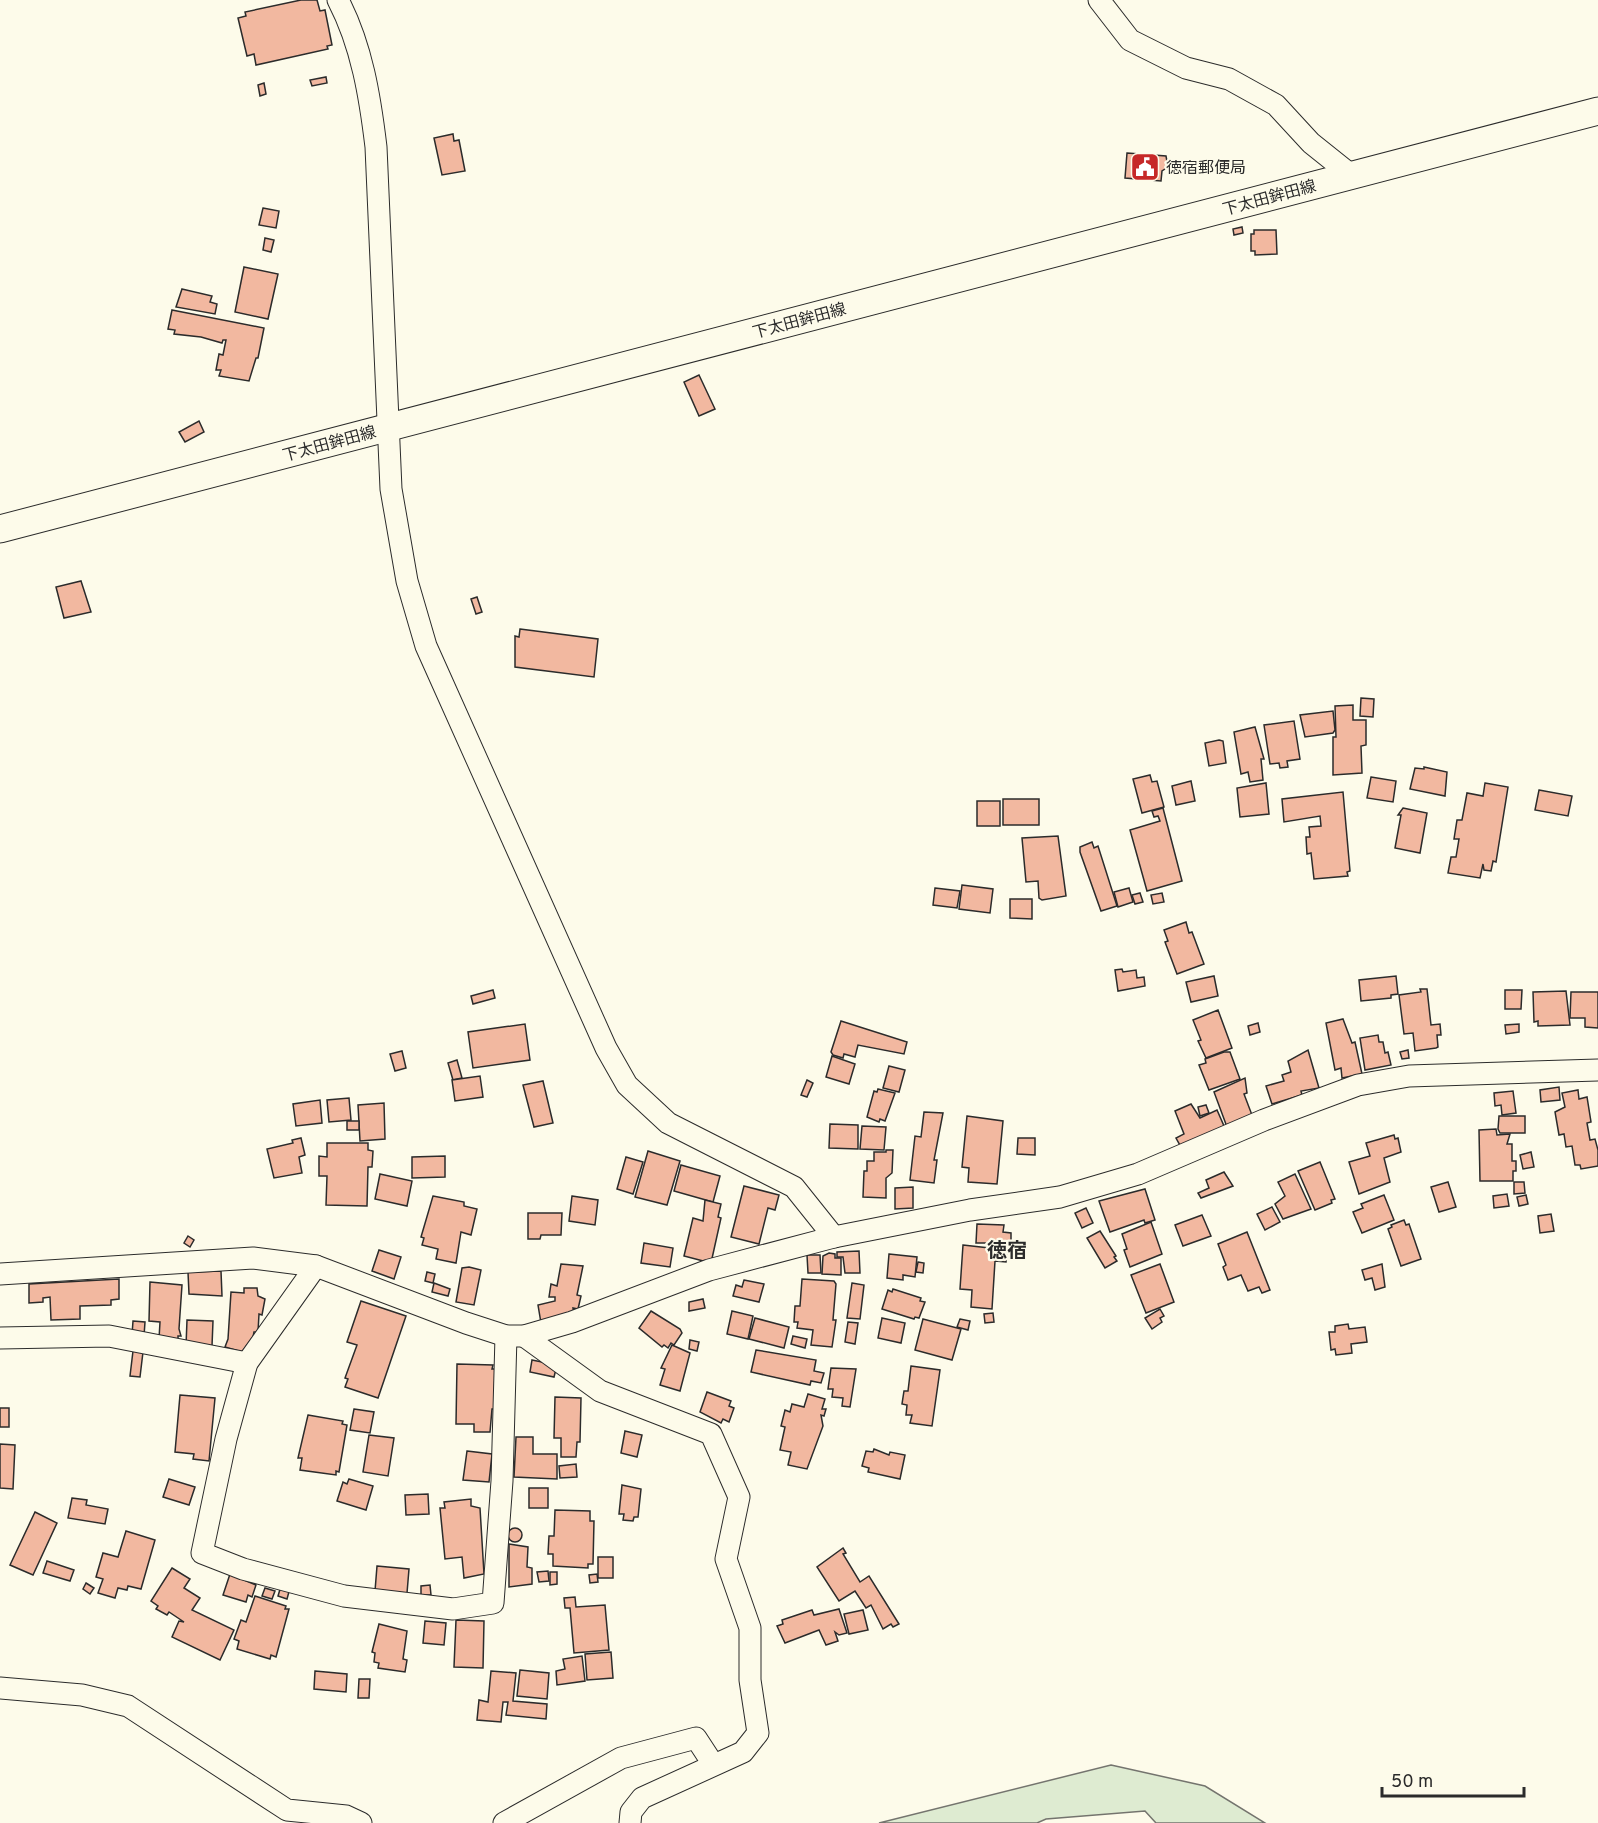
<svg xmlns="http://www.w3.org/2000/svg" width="1598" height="1823" font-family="Overpass,'Noto Sans JP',sans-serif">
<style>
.green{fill:#deebd1;stroke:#74746e;stroke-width:1.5}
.building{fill:#f2b8a0;stroke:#2b2b2b;stroke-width:1.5}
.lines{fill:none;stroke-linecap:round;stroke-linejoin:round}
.minor-casing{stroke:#2b2b2b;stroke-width:23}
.major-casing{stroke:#2b2b2b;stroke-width:29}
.minor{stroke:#fdfbea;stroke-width:21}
.major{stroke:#fdfbea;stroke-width:27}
.labels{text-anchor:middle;stroke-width:4.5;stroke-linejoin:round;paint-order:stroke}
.poi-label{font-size:16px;fill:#2b2b2b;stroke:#fdfbea;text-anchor:start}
.street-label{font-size:16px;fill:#2b2b2b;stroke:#fdfbea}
.quarter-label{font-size:20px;font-weight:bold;fill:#2b2b2b;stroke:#fdfbea}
</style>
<rect width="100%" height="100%" fill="#fdfbea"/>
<path class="green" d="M1111 1765 1205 1786 1265 1823H1156L1145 1811 1046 1819 1037 1823H879Z"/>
<g class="building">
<path d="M301 0H317L320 11 325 10 332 45 327 46 328 49 256 65 254 54 247 56 238 18 246 16 245 12Z"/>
<path d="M326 77 327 83 312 86 310 80Z"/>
<path d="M264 83 266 94 260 96 258 85Z"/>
<path d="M453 134 454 141 459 140 465 171 442 175 434 138Z"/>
<path d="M1127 153 1166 156 1168 167 1162 171 1161 181 1125 178Z"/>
<path d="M263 208 279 211 276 228 259 225Z"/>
<path d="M1242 227 1243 233 1234 235 1233 229Z"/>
<path d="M1254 230H1276L1277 254 1255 255V251H1251V234H1254Z"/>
<path d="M265 238 274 240 271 252 263 250Z"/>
<path d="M244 267 278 274 268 319 235 312Z"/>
<path d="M182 289 212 296 210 302 217 304 215 314 176 307Z"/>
<path d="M172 310 264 328 258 358H256L249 381 219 376 221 370H216L219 354 223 355 226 340H223L222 343 201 337 174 334 175 330 168 329Z"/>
<path d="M699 375 715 409 699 416 684 382Z"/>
<path d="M199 421 204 432 185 442 179 432Z"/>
<path d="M81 581 91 612 64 618 56 587Z"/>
<path d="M477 597 482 612 476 614 471 599Z"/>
<path d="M520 629 598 639 594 677 515 667V636L519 637Z"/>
<path d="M1361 698 1374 699 1373 717 1360 716Z"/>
<path d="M1353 705V720H1366V745L1361 746 1362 773 1333 775V737H1336L1335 706Z"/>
<path d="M1333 711 1335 730 1333 733 1305 737 1300 715Z"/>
<path d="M1294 721 1300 759 1287 761 1288 767 1280 768 1279 763 1270 764 1264 725Z"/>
<path d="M1255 727 1264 759H1261L1263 780 1250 782 1248 772 1241 774 1234 732Z"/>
<path d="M1219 740 1223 741 1226 763 1209 766 1205 743Z"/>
<path d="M1424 767 1447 772 1445 796 1410 789 1415 768 1424 769Z"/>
<path d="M1150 775 1152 782 1157 781 1164 807 1142 813 1133 779Z"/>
<path d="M1371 777 1396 781 1393 802 1367 798Z"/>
<path d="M1191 781 1195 801 1176 805 1172 786Z"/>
<path d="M1266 783 1269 814 1240 817 1237 788Z"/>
<path d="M1485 783 1508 787 1496 862 1493 861 1491 871 1484 870 1483 864 1480 878 1448 873 1451 857H1456L1459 839H1454L1457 820H1462L1467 793 1483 796Z"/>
<path d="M1539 790 1572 796 1568 816 1535 810Z"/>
<path d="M1343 792 1350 871 1347 872 1348 876 1314 879 1311 853 1307 854 1306 837H1310L1309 827 1321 826 1320 816 1284 822 1282 799Z"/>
<rect x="1003" y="799" width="36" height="26"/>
<rect x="977" y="801" width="23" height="25"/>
<path d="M1163 808 1182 881 1147 891 1130 830 1160 821 1158 816 1154 817 1152 811Z"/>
<path d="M1403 808 1427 813 1420 853 1395 848 1401 815H1398Z"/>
<path d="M1058 836 1066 896 1042 900 1039 898 1038 881 1026 882 1022 838Z"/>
<path d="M1092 842 1094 848 1098 846 1117 906 1101 911 1080 852V847Z"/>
<path d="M962 885 993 889 990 913 959 909Z"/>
<path d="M935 888 960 891 957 908 933 905Z"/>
<path d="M1129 888 1133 902 1118 907 1114 892Z"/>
<path d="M1140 893 1143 902 1135 904 1132 895Z"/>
<path d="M1162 893 1164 902 1153 904 1151 895Z"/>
<path d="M1010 899H1032V919L1010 918Z"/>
<path d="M1186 922 1189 933 1192 932 1204 964 1177 974 1165 942 1168 941 1164 930Z"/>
<path d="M1122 969 1123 972 1136 970 1137 978 1144 977 1145 986 1118 991 1115 970Z"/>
<path d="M1214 976 1218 996 1191 1002 1186 982Z"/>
<path d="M1396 976 1398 994 1391 995V998L1361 1001 1359 980Z"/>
<path d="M1420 989H1427L1431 1025 1440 1024 1441 1035H1437L1438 1047 1436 1048 1415 1051 1413 1033 1404 1034 1399 995 1421 992Z"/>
<path d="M493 990 495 998 473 1004 471 996Z"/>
<path d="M1505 990H1522L1521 1009H1505Z"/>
<path d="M1566 991 1570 1025 1538 1026V1021L1534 1022 1533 992Z"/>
<path d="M1571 992H1598V1028L1585 1027V1018H1570Z"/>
<path d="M1218 1010 1232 1048 1206 1058 1198 1041 1201 1040 1193 1020Z"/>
<path d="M1343 1019 1352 1043 1355 1042 1362 1074 1342 1078 1341 1068 1335 1070 1326 1023Z"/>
<path d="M841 1021 907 1042 904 1054 858 1045 855 1057 844 1054 843 1058 833 1055 831 1052Z"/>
<path d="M1258 1023 1260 1032 1250 1035 1248 1026Z"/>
<path d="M525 1024 530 1060 473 1068 468 1032Z"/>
<path d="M1519 1024V1032L1506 1034 1505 1025Z"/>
<path d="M1378 1035 1379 1042H1383L1385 1053 1388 1052 1391 1065 1365 1070 1360 1038Z"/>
<path d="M1308 1050 1319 1088 1301 1091 1302 1095 1272 1104 1266 1086 1284 1081 1282 1075 1291 1072 1288 1061Z"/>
<path d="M1408 1050 1409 1058 1402 1059 1400 1052Z"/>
<path d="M402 1051 406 1068 395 1071 390 1054Z"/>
<path d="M1224 1052H1230L1240 1079 1209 1090 1199 1065 1206 1063 1205 1059Z"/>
<path d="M832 1056 855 1064 849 1084 826 1077Z"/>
<path d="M457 1060 462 1078 453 1080 448 1063Z"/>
<path d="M889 1066 905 1070 899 1092 883 1088Z"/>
<path d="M480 1076 483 1097 455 1101 452 1080Z"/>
<path d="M1245 1078 1247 1093 1244 1094 1252 1115 1227 1127 1214 1092Z"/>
<path d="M807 1080 813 1083 807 1097 801 1095Z"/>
<path d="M543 1081 553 1123 534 1127 523 1085Z"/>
<path d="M1559 1087 1560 1100 1541 1102 1540 1090Z"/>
<path d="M878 1089 895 1093 885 1121 880 1119 879 1122 867 1117 874 1091 877 1092Z"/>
<path d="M1578 1090 1579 1099 1587 1097 1591 1122 1587 1123 1590 1140 1595 1139 1598 1150V1166L1581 1169 1580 1165H1575L1572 1146 1566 1147 1564 1134 1559 1135 1555 1112 1565 1107 1562 1093Z"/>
<path d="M1513 1091 1516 1113 1502 1115 1501 1105 1495 1106 1494 1093Z"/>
<path d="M349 1098 351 1120 329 1122 327 1100Z"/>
<path d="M320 1100 322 1123 296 1126 293 1104Z"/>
<path d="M384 1103 385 1139 360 1141 358 1105Z"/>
<path d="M1191 1104 1200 1118 1217 1110 1224 1126 1181 1147 1176 1138 1184 1134 1175 1111Z"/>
<path d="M1206 1105 1209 1113 1200 1116 1198 1107Z"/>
<path d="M924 1112 943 1113 934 1160H937L934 1183 910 1180 915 1136 921 1137Z"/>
<path d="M967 1116 1003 1121 997 1184 968 1182 969 1168 962 1167Z"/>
<path d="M1499 1116H1525V1133H1500L1498 1129Z"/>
<rect x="347" y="1121" width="12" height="9"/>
<path d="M830 1124 858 1125V1149L829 1148Z"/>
<path d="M862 1126 886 1127 884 1150 860 1149Z"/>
<path d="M1496 1129 1497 1135 1510 1134 1507 1144H1512V1161H1516V1171H1513V1181H1480L1479 1130Z"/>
<path d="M1394 1135 1395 1139 1398 1138 1401 1152 1384 1158 1390 1182 1359 1194 1349 1162 1370 1156 1366 1143Z"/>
<path d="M301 1138 305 1155 299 1157 302 1173 274 1178 267 1149 293 1143 292 1140Z"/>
<path d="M1018 1138H1035V1155L1017 1154Z"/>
<path d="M327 1143H368V1150L373 1151 372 1167H368L367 1206 326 1205 327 1176H319V1156L327 1157Z"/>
<path d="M886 1150H893L892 1173 886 1178V1198L863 1197 864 1171H867V1161H874V1152H886Z"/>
<path d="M648 1151 680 1161 667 1205 635 1197Z"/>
<path d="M1531 1152 1534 1167 1523 1169 1520 1155Z"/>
<path d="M445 1156V1177L412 1178V1157Z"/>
<path d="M626 1157 643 1162 633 1194 617 1189Z"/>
<path d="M1320 1162 1335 1199 1331 1200 1332 1203 1315 1210 1298 1171Z"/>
<path d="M681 1165 720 1176 713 1202 674 1191Z"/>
<path d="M1224 1172 1233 1186 1201 1198 1198 1193 1209 1188 1206 1180Z"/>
<path d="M380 1174 412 1181 407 1206 375 1199Z"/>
<path d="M1295 1174 1311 1209 1283 1219 1275 1204 1285 1196 1278 1182Z"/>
<path d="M1448 1182 1456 1207 1439 1212 1431 1187Z"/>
<path d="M1514 1182H1524L1525 1193 1514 1194Z"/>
<path d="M744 1186 779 1195 775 1210 768 1208 759 1244 731 1237Z"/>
<path d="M913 1187V1208L895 1209V1188Z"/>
<path d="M1145 1189 1155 1220 1145 1223 1144 1220 1110 1232 1099 1201Z"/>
<path d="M1507 1194 1509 1206 1494 1208 1493 1196Z"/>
<path d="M1384 1195 1394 1220 1362 1233 1353 1212 1363 1208 1361 1204Z"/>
<path d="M1526 1195 1528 1204 1519 1206 1517 1197Z"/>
<path d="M433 1196 464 1202V1206L477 1209 471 1235 461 1232 456 1263 436 1259 438 1249 422 1245 424 1238 421 1237Z"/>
<path d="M572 1196 598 1200 595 1225 569 1221Z"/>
<path d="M705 1200 721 1204 718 1217 721 1218 711 1263 684 1256 693 1218 703 1221Z"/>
<path d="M1272 1207 1280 1222 1265 1230 1257 1214Z"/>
<path d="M1086 1208 1093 1223 1082 1228 1075 1213Z"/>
<path d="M528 1213H562L561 1235H541L540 1239H528Z"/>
<path d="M1551 1214 1554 1231 1540 1233 1538 1216Z"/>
<path d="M1202 1215 1211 1236 1183 1246 1175 1225Z"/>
<path d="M1404 1220 1406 1225 1409 1224 1421 1259 1401 1266 1388 1229 1392 1227 1391 1225Z"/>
<path d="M1151 1222 1162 1254 1130 1267 1124 1250 1127 1249 1122 1234Z"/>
<path d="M977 1224 1004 1225 1003 1232 1011 1233V1243H976Z"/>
<path d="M1100 1231 1116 1256 1114 1257 1117 1261 1105 1268 1087 1238Z"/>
<path d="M1247 1232 1270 1290 1262 1293 1259 1287 1248 1291 1241 1275 1228 1280 1223 1267 1226 1265 1218 1244Z"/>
<path d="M188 1236 194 1240 190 1247 184 1243Z"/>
<path d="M644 1243 673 1248 670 1267 641 1263Z"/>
<path d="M963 1245 1007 1250 1006 1262 995 1261 992 1309 971 1307 972 1290 960 1289Z"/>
<path d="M379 1250 401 1257 394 1279 372 1271Z"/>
<path d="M859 1251 860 1273H845L843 1257H837V1252Z"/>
<path d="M829 1253 835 1254V1258H841V1275L822 1274 823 1256Z"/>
<path d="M889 1254 917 1257 915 1277 903 1275V1280L887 1278Z"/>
<path d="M807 1255H820L821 1273H808Z"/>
<path d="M918 1262 924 1263 923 1273 916 1272Z"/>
<path d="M561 1264 583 1266 577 1295 581 1296 578 1309 573 1308 574 1317 541 1323 538 1305 555 1301V1297H549L551 1284 557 1286Z"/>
<path d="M1160 1264 1174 1302 1146 1313 1131 1275Z"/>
<path d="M1382 1264 1385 1287 1375 1290 1372 1278 1365 1280 1362 1270Z"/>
<path d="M469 1267 481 1270 474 1305 456 1302 462 1268Z"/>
<path d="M221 1271 222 1296 189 1294 188 1272Z"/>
<path d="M427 1272 435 1274 433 1283 425 1281Z"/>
<path d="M119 1279V1299L111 1300V1305L80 1306V1319L51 1320 50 1297 43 1298V1302L29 1303V1284Z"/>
<path d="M802 1279 834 1281 836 1284 833 1320H836L832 1347 811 1345 813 1330 797 1328 798 1322H794L795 1306H800Z"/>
<path d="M744 1280 764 1284 759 1302 733 1296 736 1285 742 1287Z"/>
<path d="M150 1282 182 1285 179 1329 181 1336H178V1340L159 1339 160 1322 149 1321Z"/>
<path d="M434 1283 450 1289 448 1296 432 1292Z"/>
<path d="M852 1283 864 1285 860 1319 847 1318Z"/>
<path d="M244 1288H257L258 1296 265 1299 262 1315 259 1314 258 1332H254L253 1337 242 1352 225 1347 228 1339 231 1292 244 1293Z"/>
<path d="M893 1289 921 1298 920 1301 925 1302 919 1318 915 1317 914 1319 882 1309 888 1290 892 1292Z"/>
<path d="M703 1299 705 1308 689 1311V1302Z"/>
<path d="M361 1301 406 1316 378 1398 345 1387 348 1379 345 1378 357 1345 347 1342Z"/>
<path d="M1160 1309 1164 1316 1160 1318 1162 1322 1152 1329 1145 1318Z"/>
<path d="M651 1311 680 1329 682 1333 674 1345 671 1343 668 1348 664 1345 662 1347 639 1328Z"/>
<path d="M732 1311 753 1316 748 1339 727 1334Z"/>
<path d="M993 1313 994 1322 985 1323 984 1314Z"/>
<path d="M755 1318 789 1327 784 1348 749 1339Z"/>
<path d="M882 1318 905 1323 901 1343 878 1338Z"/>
<path d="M923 1319 961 1329 952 1360 915 1350Z"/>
<path d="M960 1319 970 1321 968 1330 957 1327Z"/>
<path d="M187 1320 213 1321 212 1346H186Z"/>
<path d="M133 1321 145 1322 144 1336 132 1335Z"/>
<path d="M848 1322 858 1323 855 1344 845 1342Z"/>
<path d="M1348 1324 1349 1329 1365 1327 1367 1342 1351 1344 1352 1353 1336 1355 1335 1349 1331 1350 1329 1332H1335V1326Z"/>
<path d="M793 1336 807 1339 805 1348 791 1344Z"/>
<path d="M690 1340 699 1342 697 1351 689 1349Z"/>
<path d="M672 1345 690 1353 680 1391 660 1385 665 1369 661 1368Z"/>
<path d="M756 1350 816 1360 814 1371 824 1373 821 1383 811 1381 810 1385 751 1372Z"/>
<path d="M133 1351 143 1352 140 1377 130 1376Z"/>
<path d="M532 1360 557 1365 554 1377 530 1372Z"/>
<path d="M457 1364 493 1365 492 1369H495V1409H492L490 1432H474V1424H456Z"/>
<path d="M911 1366 940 1370 932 1426 910 1423 912 1415H906L907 1405 902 1404 904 1391H908Z"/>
<path d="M831 1368 856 1369 850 1407 842 1406 843 1398 832 1397 833 1389H828Z"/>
<path d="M707 1392 731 1401 729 1406 734 1408 729 1422 723 1419 721 1423 700 1412Z"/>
<path d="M808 1394 825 1399 822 1409H826L824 1416 821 1415 823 1426 807 1469 788 1465 791 1452 780 1450 785 1427 781 1426 785 1410 790 1412 792 1404 804 1407Z"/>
<path d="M180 1395 215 1398 209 1461 193 1459 194 1454 175 1452Z"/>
<path d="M555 1397 581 1398 580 1442H577L576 1457H561V1438H554Z"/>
<rect x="0" y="1408" width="9" height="19"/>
<path d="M354 1409 374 1412 370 1433 350 1430Z"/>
<path d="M308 1415 343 1421 342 1424 347 1425 339 1472 336 1471V1475L300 1470 302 1458H298Z"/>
<path d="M625 1431 642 1435 637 1457 621 1453Z"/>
<path d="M369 1435 394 1438 388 1476 363 1472Z"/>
<path d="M516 1437H533V1454H557V1479L514 1477Z"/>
<path d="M0 1444 15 1445 13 1489 0 1488Z"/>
<path d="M874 1449 889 1455 890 1452 905 1455 900 1479 868 1472 869 1468 862 1466 866 1451 873 1452Z"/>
<path d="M467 1451 492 1454 489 1482 463 1480Z"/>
<path d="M576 1464 577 1477 560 1478 559 1466Z"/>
<path d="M169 1479 195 1487 189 1505 163 1497Z"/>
<path d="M349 1479 373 1486 366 1510 337 1501 343 1482 347 1484Z"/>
<path d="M622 1485 641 1489 638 1517H634L633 1521 623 1520 624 1514H619Z"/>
<rect x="529" y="1488" width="19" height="20"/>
<path d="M428 1494 429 1514 406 1515 405 1495Z"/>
<path d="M72 1498 87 1500 86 1505 108 1509 105 1524 68 1518Z"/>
<path d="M471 1499V1506L480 1508 484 1574 464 1578 462 1557 445 1559 440 1508H445L444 1502Z"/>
<path d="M555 1510 590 1511V1521H594L593 1564H588V1568L553 1566V1554H548L549 1536H554Z"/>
<path d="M35 1512 57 1523 33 1575 10 1565Z"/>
<circle cx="515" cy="1535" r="7"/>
<path d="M126 1531 155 1540 141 1589 128 1586 127 1590 118 1588 115 1598 98 1593 103 1579 96 1577 103 1553 118 1557Z"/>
<path d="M509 1544 528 1547 527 1567 532 1568V1584L509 1587Z"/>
<path d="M843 1548 846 1553 843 1554 860 1582 869 1576 899 1624 893 1627 891 1624 883 1629 871 1605 866 1608 855 1591 839 1601 817 1567Z"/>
<rect x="598" y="1557" width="15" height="21"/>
<path d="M47 1561 74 1570 70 1581 43 1573Z"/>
<path d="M377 1566 409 1569 407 1593 375 1591Z"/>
<path d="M172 1568 190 1579 184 1588 200 1598 192 1610 234 1630 220 1660 172 1637 179 1621 184 1622 169 1612 167 1615 156 1609 158 1606 151 1601Z"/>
<path d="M548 1571 549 1581 539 1582 537 1572Z"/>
<path d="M550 1572H557V1584L550 1585Z"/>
<path d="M230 1574 256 1585 252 1597 248 1595 246 1602 223 1595Z"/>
<path d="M597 1574 598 1582 590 1583 589 1575Z"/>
<path d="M86 1583 94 1588 90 1594 83 1589Z"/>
<path d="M430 1585 431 1595H421V1586Z"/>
<path d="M281 1586 290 1588 287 1599 278 1596Z"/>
<path d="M265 1588 275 1591 272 1599 262 1596Z"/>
<path d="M255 1596 286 1606 285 1609H289L276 1657 271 1655 270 1659 237 1649 239 1641 234 1639 241 1620 246 1622Z"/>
<path d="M575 1597 576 1607 605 1605 609 1650 574 1653 570 1608H565L564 1598Z"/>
<path d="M839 1609 847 1633 839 1635 835 1632 838 1641 826 1645 819 1630 785 1643 777 1626 783 1624 782 1620 812 1610 814 1615Z"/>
<path d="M863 1610 868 1630 849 1634 844 1614Z"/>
<path d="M456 1620 484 1621 483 1668 454 1667Z"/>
<path d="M425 1621 446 1623 444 1645 423 1643Z"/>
<path d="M379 1624 407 1631 403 1659 407 1660 405 1672 378 1668 379 1663 374 1662 375 1653 372 1652Z"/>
<path d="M611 1652 613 1678 587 1680 585 1654Z"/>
<path d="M582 1656 585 1681 557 1685 556 1671 565 1669 563 1659Z"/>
<path d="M520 1670 549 1673 547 1699 517 1696Z"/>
<path d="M315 1671 347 1674 346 1692 314 1689Z"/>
<path d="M491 1671 516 1673 513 1701 547 1704 546 1719 506 1715 508 1702H503L501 1722 477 1720 479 1700 488 1702Z"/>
<path d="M359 1679H370L369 1698H358Z"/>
</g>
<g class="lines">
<g class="minor-casing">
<g id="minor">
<path d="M338 0C362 46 370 97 376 147L391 489 407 581 426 646 606 1048 627 1085 668 1123 794 1187 834 1237"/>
<path d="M1099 0 1130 40 1186 68 1229 79 1276 105 1311 143 1351 175"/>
<path d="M316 1266 247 1363 226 1439 202 1553 243 1569 344 1596 453 1609 493 1603 502 1481 506 1336"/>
<path d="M0 1274 253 1258 316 1266 466 1323 506 1336H524L572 1322 709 1270 834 1237 970 1210 1060 1197 1138 1174 1264 1120 1358 1085 1409 1076 1598 1070"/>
<path d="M524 1336 600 1391 711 1434 739 1497 726 1559 750 1628V1680L758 1733 743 1752 642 1798 631 1812 630 1823"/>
<path d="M0 1338 109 1336 247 1363"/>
<path d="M0 1688 82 1695 128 1706 287 1810 346 1816 361 1823"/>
<path d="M504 1823 621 1758 696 1738 713 1764"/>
</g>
</g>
<g class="major-casing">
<path id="major" d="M0 529 1598 111"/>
</g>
<use href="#minor" class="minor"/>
<use href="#major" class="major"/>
</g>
<defs>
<g id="civic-square" transform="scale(1.5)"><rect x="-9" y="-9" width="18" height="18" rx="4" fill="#c62828" stroke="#fdfbea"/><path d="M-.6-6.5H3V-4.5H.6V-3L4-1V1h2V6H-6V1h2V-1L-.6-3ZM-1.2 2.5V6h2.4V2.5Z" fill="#fff"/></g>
</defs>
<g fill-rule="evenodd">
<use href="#civic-square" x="1145" y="167"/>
</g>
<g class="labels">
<g class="poi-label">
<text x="1166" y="173">徳宿郵便局</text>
</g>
<g class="street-label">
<text transform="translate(1269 197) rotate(-15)" y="6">下太田鉾田線</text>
<text transform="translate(799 320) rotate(-15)" y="6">下太田鉾田線</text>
<text transform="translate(329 443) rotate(-15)" y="6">下太田鉾田線</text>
</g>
<g class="quarter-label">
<text x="1007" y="1257">徳宿</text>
</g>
</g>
<path d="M1382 1787v9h142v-9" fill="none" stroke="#2b2b2b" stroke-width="3"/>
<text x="1391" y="1787" font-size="18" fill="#2b2b2b" stroke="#fdfbea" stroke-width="4.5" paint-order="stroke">50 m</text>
</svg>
